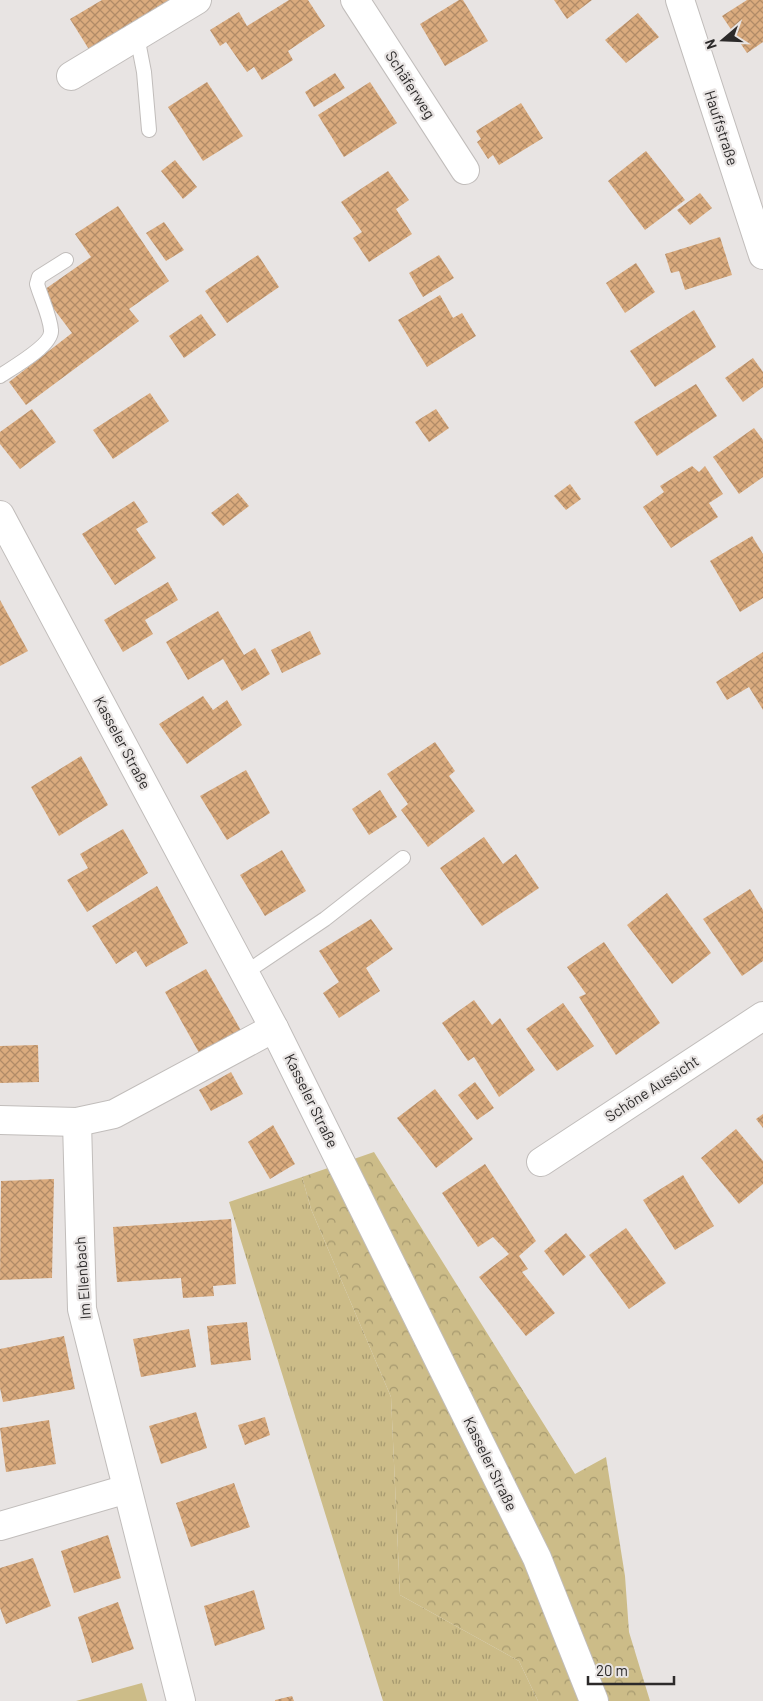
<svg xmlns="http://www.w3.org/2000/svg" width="763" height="1701" font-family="Barlow,sans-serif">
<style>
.grass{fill:url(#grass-tufts)}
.forest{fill:url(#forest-crowns)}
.green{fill:#ccbc88}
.building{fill:url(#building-cross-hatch)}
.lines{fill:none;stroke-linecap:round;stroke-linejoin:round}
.service-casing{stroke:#c1bdbb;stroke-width:16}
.minor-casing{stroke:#c1bdbb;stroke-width:30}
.tertiary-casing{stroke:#c1bdbb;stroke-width:30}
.service{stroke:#fff;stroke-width:14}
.minor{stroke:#fff;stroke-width:28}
.tertiary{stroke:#fff;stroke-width:28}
.labels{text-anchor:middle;stroke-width:4.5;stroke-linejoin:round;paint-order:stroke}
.street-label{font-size:15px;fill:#2c2a2a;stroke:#e8e4e3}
</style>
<defs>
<pattern id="grass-tufts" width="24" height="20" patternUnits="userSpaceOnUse" patternTransform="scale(1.25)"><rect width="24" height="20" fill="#ccbc88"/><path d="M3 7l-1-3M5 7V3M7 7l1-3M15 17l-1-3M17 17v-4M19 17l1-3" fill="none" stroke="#a6996f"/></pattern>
<pattern id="forest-crowns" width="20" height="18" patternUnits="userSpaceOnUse" patternTransform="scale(1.25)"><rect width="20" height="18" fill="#ccbc88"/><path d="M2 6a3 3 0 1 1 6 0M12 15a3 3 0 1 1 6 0" fill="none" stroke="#a6996f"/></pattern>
<pattern id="building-cross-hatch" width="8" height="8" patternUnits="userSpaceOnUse" patternTransform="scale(1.25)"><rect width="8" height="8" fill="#daab7e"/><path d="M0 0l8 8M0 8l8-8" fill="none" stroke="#b18b67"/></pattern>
</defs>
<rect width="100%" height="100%" fill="#e8e4e3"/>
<path class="grass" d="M302 1177 311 1209 391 1397 400 1595 519 1661 538 1701H383L229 1202Z"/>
<path class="forest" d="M374 1152 575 1474 606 1457 625 1576 629 1632 650 1701H538L519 1661 400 1595 391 1397 311 1209 302 1177Z"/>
<path class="green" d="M142 1683 147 1701H76Z"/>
<g class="building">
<path d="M102 0H171L90 51 70 19Z"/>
<path d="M289 0H308L325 26 288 51 293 60 262 80 254 67 247 72 226 42 220 46 210 30 239 12 247 26Z"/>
<path d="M459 0H463L488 41 445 66 420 24Z"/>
<path d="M554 0H592L567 19Z"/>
<path d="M747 0H763V42L747 53 722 16Z"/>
<path d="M638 13 659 37 626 63 605 40Z"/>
<path d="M335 73 345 88 314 107 305 92Z"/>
<path d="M207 82 243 136 203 161 168 107Z"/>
<path d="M370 82 397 123 344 157 318 115Z"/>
<path d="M521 103 543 138 499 165 493 155 488 159 477 142 481 139 476 131Z"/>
<path d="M646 151 685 200 645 230 608 181Z"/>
<path d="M175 160 197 187 183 199 161 171Z"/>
<path d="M388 171 409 200 396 209 412 234 369 262 353 238 362 232 341 202Z"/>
<path d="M700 193 712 208 690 225 677 210Z"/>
<path d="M118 206 169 281 129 309 139 321 26 405 9 382 72 333 41 292 91 257 75 234Z"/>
<path d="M164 222 184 250 166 261 146 233Z"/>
<path d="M720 237 732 275 685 290 679 271 671 273 665 254Z"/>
<path d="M258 255 279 287 227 323 205 291Z"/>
<path d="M439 255 454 278 423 297 409 273Z"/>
<path d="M636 263 655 292 625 313 606 283Z"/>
<path d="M440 295 453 318 462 313 476 336 427 367 398 320Z"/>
<path d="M694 310 716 347 655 387 630 351Z"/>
<path d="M201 314 216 335 184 358 169 336Z"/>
<path d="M753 358 763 372V387L743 402 725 378Z"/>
<path d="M696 384 717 416 657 456 634 422Z"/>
<path d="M150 393 169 421 113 459 93 430Z"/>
<path d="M32 409 56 442 20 469 0 444V432Z"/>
<path d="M436 409 449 428 429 442 415 422Z"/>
<path d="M754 428 763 440V477L739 494 713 457Z"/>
<path d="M692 466 699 472 705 466 723 494 709 503 718 517 671 548 643 507 664 492 660 486Z"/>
<path d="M570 484 581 499 566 510 554 496Z"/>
<path d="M238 493 249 506 223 526 211 513Z"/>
<path d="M134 501 148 522 136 529 156 558 115 585 82 534Z"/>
<path d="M752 536 763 554V598L740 612 710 561Z"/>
<path d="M168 582 178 600 145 620 153 634 123 652 104 620Z"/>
<path d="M0 600 28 651 0 666Z"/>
<path d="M218 611 244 655 255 648 270 674 242 691 223 659 188 680 166 642Z"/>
<path d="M310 631 321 654 282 673 271 650Z"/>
<path d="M763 652V710L749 687 727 700 716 682Z"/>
<path d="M203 696 213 710 227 700 242 725 187 764 159 724Z"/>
<path d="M435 742 455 771 449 776 475 811 428 847 401 810 408 804 387 774Z"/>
<path d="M81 756 108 805 59 836 31 787Z"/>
<path d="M246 770 270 813 227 840 200 796Z"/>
<path d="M380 790 397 817 369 835 352 809Z"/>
<path d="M123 829 148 873 87 912 67 880 88 868 80 854Z"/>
<path d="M484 837 503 864 516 854 539 888 482 926 440 868Z"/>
<path d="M282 850 306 891 265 916 240 875Z"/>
<path d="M157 886 188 943 146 967 136 951 116 964 92 926Z"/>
<path d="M750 889 763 910V961L742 976 703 919Z"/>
<path d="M667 893 711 953 672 984 627 925Z"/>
<path d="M371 919 393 949 366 968 380 991 339 1018 323 993 339 982 319 951Z"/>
<path d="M604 942 660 1023 616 1055 579 997 586 994 567 967Z"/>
<path d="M206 969 243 1034 202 1058 165 992Z"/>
<path d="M474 1000 492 1025 500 1018 535 1070 499 1097 474 1057 468 1061 442 1023Z"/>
<path d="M563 1003 594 1046 557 1071 526 1029Z"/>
<path d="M38 1045 39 1082 0 1083V1046Z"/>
<path d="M231 1072 243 1094 211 1111 199 1090Z"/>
<path d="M475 1082 494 1108 477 1120 458 1095Z"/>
<path d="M435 1089 473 1139 436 1168 397 1118Z"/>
<path d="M763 1114V1128L756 1119Z"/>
<path d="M273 1125 295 1164 270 1179 248 1142Z"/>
<path d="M736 1129 763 1161V1184L739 1204 701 1158Z"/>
<path d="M485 1164 536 1241 519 1256 528 1269 522 1272 555 1313 526 1336 479 1277 509 1254 493 1237 478 1247 442 1193Z"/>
<path d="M683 1175 714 1226 675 1250 643 1200Z"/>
<path d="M54 1179 52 1278 0 1280 1 1181Z"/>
<path d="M231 1219 236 1284 213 1286 214 1296 183 1298 181 1278 117 1282 113 1227Z"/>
<path d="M626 1228 666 1283 629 1309 589 1255Z"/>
<path d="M566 1233 586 1257 563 1276 544 1251Z"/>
<path d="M247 1322 251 1360 211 1365 207 1326Z"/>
<path d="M189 1329 196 1367 141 1377 133 1339Z"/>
<path d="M64 1336 75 1389 3 1402 0 1388V1349Z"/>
<path d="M196 1412 207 1448 161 1464 149 1426Z"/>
<path d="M265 1417 270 1435 245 1445 238 1425Z"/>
<path d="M49 1420 56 1464 6 1472 0 1428Z"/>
<path d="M234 1483 250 1527 191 1547 176 1503Z"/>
<path d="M108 1535 121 1578 74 1593 61 1551Z"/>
<path d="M33 1558 51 1606 6 1624 0 1608V1568Z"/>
<path d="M254 1590 265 1629 215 1646 204 1606Z"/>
<path d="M118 1602 134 1649 92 1663 78 1617Z"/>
<path d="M292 1696 294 1701H275V1700Z"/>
</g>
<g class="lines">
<g class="service-casing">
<g id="service">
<path d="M137 36 144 72 149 130"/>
<path d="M0 376C12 368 53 345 51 330 50 316 41 298 37 284L39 277 66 260"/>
<path d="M245 973 325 919 403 858"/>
</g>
</g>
<g class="minor-casing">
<g id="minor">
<path d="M355 0 465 170"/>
<path d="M680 0 763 255"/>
<path d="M71 76 197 0"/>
<path d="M0 1120 77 1122 114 1114 274 1028"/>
<path d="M77 1122 82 1309 181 1701"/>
<path d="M541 1162 763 1016"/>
<path d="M0 1526 127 1489"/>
</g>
</g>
<g class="tertiary-casing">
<path id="tertiary" d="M0 515 274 1028 537 1558 594 1701"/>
</g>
<use href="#service" class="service"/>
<use href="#minor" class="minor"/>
<use href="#tertiary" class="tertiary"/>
</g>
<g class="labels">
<g class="street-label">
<text transform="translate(410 85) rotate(57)" y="5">Schäferweg</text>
<text transform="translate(721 128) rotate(72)" y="5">Hauffstraße</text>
<text transform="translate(122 743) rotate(62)" y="5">Kasseler Straße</text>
<text transform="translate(652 1089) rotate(-33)" y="5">Schöne Aussicht</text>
<text transform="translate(311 1101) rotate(64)" y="5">Kasseler Straße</text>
<text transform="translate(83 1278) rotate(-94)" y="5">Im Ellenbach</text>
<text transform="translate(490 1464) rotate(64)" y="5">Kasseler Straße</text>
</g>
</g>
<g transform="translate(723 40) rotate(251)" stroke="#e8e4e3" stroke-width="4" paint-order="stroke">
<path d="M0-4L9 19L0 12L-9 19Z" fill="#2c2a2a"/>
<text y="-8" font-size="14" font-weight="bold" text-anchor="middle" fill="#2c2a2a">N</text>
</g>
<path d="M588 1676v8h86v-8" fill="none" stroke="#2c2a2a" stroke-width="2.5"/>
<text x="596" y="1676" font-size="15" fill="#2c2a2a" stroke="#e8e4e3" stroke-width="4" paint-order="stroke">20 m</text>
</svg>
